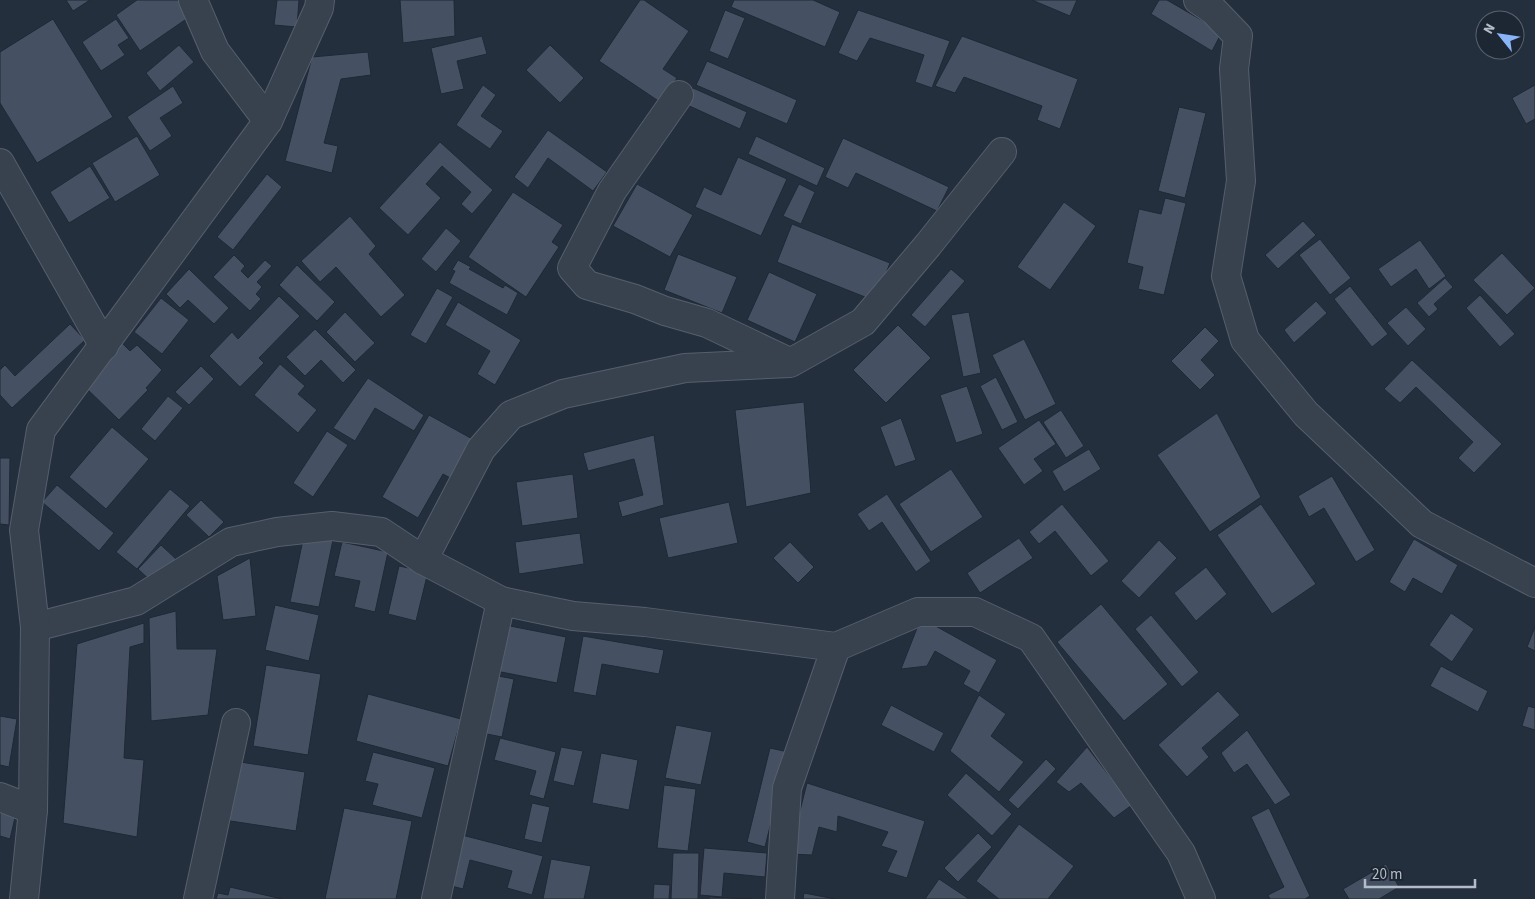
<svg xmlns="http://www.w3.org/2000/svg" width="1535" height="899" font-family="'Source Sans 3',sans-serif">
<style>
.building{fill:#455162;stroke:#1f2835}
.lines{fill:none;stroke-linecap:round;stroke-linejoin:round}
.minor-casing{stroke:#565f6c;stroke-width:30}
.minor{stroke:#38414e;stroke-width:28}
</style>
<rect width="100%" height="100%" fill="#242f3e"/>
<g class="building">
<path d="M66 0H90L73 11Z"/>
<path d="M137 0H187L195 13 140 51 116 15Z"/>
<path d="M277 0H299L297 27 274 25Z"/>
<path d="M400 0H454L455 36 403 43Z"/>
<path d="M640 0H644L689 31 663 69 677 78 660 102 599 61Z"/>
<path d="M734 0H813L840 12 825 47 731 7Z"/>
<path d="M1032 0H1077L1070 16Z"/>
<path d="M1159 0H1167L1222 32 1212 51 1151 14Z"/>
<path d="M725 10 745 18 728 59 709 51Z"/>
<path d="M858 10 950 41 932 88 915 82 924 55 870 38 857 61 838 53Z"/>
<path d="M53 19 113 117 37 163 0 103V52Z"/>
<path d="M116 19 129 38 118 45 125 55 101 71 82 42Z"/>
<path d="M482 36 487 54 457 61 464 89 441 94 431 48Z"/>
<path d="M962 36 1078 79 1060 129 1037 120 1042 106 964 77 955 93 935 86Z"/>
<path d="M179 45 194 62 160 91 146 73Z"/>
<path d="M550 45 584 78 560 103 526 70Z"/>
<path d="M368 52 371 75 341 79 324 143 338 146 332 173 285 161 312 57Z"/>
<path d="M707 61 797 100 787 124 696 85Z"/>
<path d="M483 85 496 95 481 116 503 131 490 149 456 125Z"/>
<path d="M1535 85V119L1526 124 1512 98Z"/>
<path d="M173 86 183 103 160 118 172 136 150 151 127 117Z"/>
<path d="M693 88 747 112 740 129 685 104Z"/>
<path d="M1179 107 1206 113 1185 198 1158 191Z"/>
<path d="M548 130 607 172 593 191 548 158 528 188 514 177Z"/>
<path d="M137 136 160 175 115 202 92 163Z"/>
<path d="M756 136 825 168 817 186 748 154Z"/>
<path d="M843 138 949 187 937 211 856 173 848 188 825 177Z"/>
<path d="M440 142 493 190 472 214 461 204 471 192 442 166 426 184 441 198 408 235 379 208Z"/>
<path d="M738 157 787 179 761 236 695 207 704 187 721 195Z"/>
<path d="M90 166 110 198 69 223 50 192Z"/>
<path d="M267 174 282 187 233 250 217 237Z"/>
<path d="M637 184 693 215 670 257 613 226Z"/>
<path d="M799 184 815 192 801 224 783 216Z"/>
<path d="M513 192 563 225 552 242 559 247 526 297 468 257Z"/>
<path d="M1165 198 1186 203 1164 295 1138 289 1143 267 1127 263 1139 209 1161 214Z"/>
<path d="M1064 202 1096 226 1050 290 1017 267Z"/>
<path d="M350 216 376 246 369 254 405 295 381 317 336 267 320 282 301 261Z"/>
<path d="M1303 221 1316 235 1278 269 1265 255Z"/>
<path d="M792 224 890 263 875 301 777 262Z"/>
<path d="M446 228 461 241 436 272 421 259Z"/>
<path d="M1320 239 1351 278 1330 295 1299 255Z"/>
<path d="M1420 240 1446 276 1429 289 1416 269 1391 287 1378 269Z"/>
<path d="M1502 253 1535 288 1507 315 1473 280Z"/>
<path d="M678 254 737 277 722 313 664 290Z"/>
<path d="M234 255 245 266 241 271 248 278 265 260 272 266 257 282 262 287 256 294 261 299 250 311 213 277Z"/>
<path d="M458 260 471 267 469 269 503 288 505 285 518 293 507 315 449 283 455 271 452 270Z"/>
<path d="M297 265 335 302 317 321 279 285Z"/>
<path d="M189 269 229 308 214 324 188 300 180 308 166 294Z"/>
<path d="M951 269 965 281 925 327 911 315Z"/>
<path d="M769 272 817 294 795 342 747 320Z"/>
<path d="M1445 278 1453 287 1434 304 1438 309 1429 317 1417 303Z"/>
<path d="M1350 286 1388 334 1372 347 1334 299Z"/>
<path d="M437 288 453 297 426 344 410 335Z"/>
<path d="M1480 295 1515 334 1500 347 1466 308Z"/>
<path d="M279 296 300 316 259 358 264 363 240 387 209 356 232 332 238 339Z"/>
<path d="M161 298 189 320 162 354 134 332Z"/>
<path d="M1316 301 1327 313 1294 343 1284 330Z"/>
<path d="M458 302 521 340 495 385 477 374 490 351 445 325Z"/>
<path d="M1406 307 1426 329 1408 346 1387 323Z"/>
<path d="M345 312 375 343 355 362 326 332Z"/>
<path d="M969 312 981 373 963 377 951 315Z"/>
<path d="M70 324 85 340 12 408 0 395V370L5 365 15 376Z"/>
<path d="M898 325 931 358 886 403 853 370Z"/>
<path d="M1205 327 1219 341 1201 360 1215 375 1200 390 1171 361Z"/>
<path d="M315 329 356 370 343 383 321 360 305 376 286 357Z"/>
<path d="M1024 339 1056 404 1025 420 992 355Z"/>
<path d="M122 343 130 351 137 345 162 370 146 388 148 390 119 420 82 384Z"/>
<path d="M1412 360 1502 444 1474 473 1458 458 1473 442 1416 387 1400 403 1384 389Z"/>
<path d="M280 364 305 386 298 394 317 410 298 433 254 395Z"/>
<path d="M201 366 214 379 189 405 175 392Z"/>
<path d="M996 377 1018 422 1002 430 980 386Z"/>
<path d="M368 378 424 415 414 431 375 408 355 441 333 428Z"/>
<path d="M967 386 983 434 956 443 940 395Z"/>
<path d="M168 396 183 408 155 441 141 429Z"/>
<path d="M804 402 811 493 746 507 735 410Z"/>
<path d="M1061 410 1084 446 1066 458 1043 422Z"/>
<path d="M1217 413 1261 497 1210 532 1157 455Z"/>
<path d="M429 415 476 441 454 480 443 474 418 518 382 497Z"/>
<path d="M901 418 916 460 895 467 880 427Z"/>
<path d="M1039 420 1056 444 1034 459 1043 471 1024 485 998 448Z"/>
<path d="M112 427 149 459 106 509 69 477Z"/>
<path d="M327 431 348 445 313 497 293 483Z"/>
<path d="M654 435 664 505 622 517 618 502 643 495 634 459 588 471 583 453Z"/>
<path d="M1089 449 1101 469 1064 492 1052 471Z"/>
<path d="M0 458H10L9 525 0 524Z"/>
<path d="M951 469 983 517 931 552 899 504Z"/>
<path d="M573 474 578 518 522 526 516 482Z"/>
<path d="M1332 476 1375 550 1356 562 1324 508 1309 517 1298 496Z"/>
<path d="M57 485 114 533 99 551 42 502Z"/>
<path d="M170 489 190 506 137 569 116 552Z"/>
<path d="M887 494 931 561 916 572 882 522 869 531 857 514Z"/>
<path d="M201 500 224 522 209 537 186 515Z"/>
<path d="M729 502 738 543 668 558 659 518Z"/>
<path d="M1062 504 1109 561 1091 576 1055 531 1039 544 1029 532Z"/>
<path d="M1261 504 1316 584 1272 614 1217 535Z"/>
<path d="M580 533 584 564 519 574 515 542Z"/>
<path d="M304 535 333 540 319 607 290 602Z"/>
<path d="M1019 538 1033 558 980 593 967 573Z"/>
<path d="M1414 539 1458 565 1442 594 1413 578 1405 592 1389 582Z"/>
<path d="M1159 540 1177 558 1139 598 1121 581Z"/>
<path d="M342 542 388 552 375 612 354 607 360 581 334 576Z"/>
<path d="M790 542 814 567 798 583 773 558Z"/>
<path d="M161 545 176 559 152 582 138 569Z"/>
<path d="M250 558 256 616 223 620 217 576Z"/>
<path d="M399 566 428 572 416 621 388 614Z"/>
<path d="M1206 567 1227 594 1196 621 1174 593Z"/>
<path d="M1101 604 1168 684 1124 721 1057 642Z"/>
<path d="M275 605 319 615 309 661 265 650Z"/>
<path d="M176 611 177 649H217L208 715 151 721 149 618Z"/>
<path d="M1451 613 1474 629 1452 662 1429 645Z"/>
<path d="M1151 615 1199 672 1182 687 1135 629Z"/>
<path d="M921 618 997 660 979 693 963 684 970 671 935 651 927 666 901 669Z"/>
<path d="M144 623V643L130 647 124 758 144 760 137 837 63 823 77 644Z"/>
<path d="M505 625 566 637 557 683 496 671Z"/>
<path d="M1535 627V651L1527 647Z"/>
<path d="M583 636 664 650 659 674 602 664 596 696 573 692Z"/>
<path d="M266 665 321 674 308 755 253 746Z"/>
<path d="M1441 666 1488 691 1478 712 1430 686Z"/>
<path d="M493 675 514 679 502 737 482 733Z"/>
<path d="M1218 691 1240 715 1202 748 1209 757 1187 777 1158 745Z"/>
<path d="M368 694 461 719 448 766 356 741Z"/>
<path d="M979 695 1006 714 991 736 1024 762 999 792 950 751Z"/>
<path d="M891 705 944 733 934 752 881 725Z"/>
<path d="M1528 706 1535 708V730L1522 726Z"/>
<path d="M0 716 17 719 9 767 0 765Z"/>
<path d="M676 725 712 732 701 785 665 778Z"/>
<path d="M1247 730 1291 795 1275 805 1247 764 1234 773 1221 753Z"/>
<path d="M500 738 556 752 544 799 529 795 536 771 494 760Z"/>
<path d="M561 747 583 751 574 786 553 781Z"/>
<path d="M1087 747 1132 805 1114 818 1081 783 1069 792 1056 782Z"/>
<path d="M770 748 788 752 765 847 747 842Z"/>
<path d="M373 752 435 768 422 818 372 805 378 784 365 781Z"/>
<path d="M601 753 638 760 629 810 592 803Z"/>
<path d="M1046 759 1056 769 1018 809 1008 800Z"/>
<path d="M234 761 305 772 296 831 224 820Z"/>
<path d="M966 773 1012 814 992 836 947 795Z"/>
<path d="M807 783 925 821 907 878 887 872 897 851 881 846 888 832 838 816 837 832 819 827 812 855 789 854Z"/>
<path d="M664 785 696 789 688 851 657 848Z"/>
<path d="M532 803 550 807 542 843 524 839Z"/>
<path d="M0 805 17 809 10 839 0 836Z"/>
<path d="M344 808 412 821 396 899H325Z"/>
<path d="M1269 808 1310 896 1305 899H1270L1268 895 1284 887 1251 817Z"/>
<path d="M1019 824 1074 866 1048 899H999L976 881Z"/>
<path d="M978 833 992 847 958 882 944 868Z"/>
<path d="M458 834 543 856 532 895 507 888 512 871 470 860 463 889 444 884Z"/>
<path d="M704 848 767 853 765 877 724 873 722 897 700 895Z"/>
<path d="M673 853H699L698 899H671Z"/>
<path d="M551 859 591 866 584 899H543Z"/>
<path d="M1386 864 1399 887 1379 899H1349L1343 889Z"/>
<path d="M939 879 969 899H925Z"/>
<path d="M654 884 670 885 669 899H653Z"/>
<path d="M230 887 282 899H216L218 893 228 895Z"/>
<path d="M804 893 835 899H803Z"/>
<path d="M709 897 752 899H709Z"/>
</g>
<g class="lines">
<g class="minor-casing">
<g id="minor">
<path d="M193 0 215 51 268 121"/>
<path d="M1198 0 1214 11 1238 36 1234 69 1241 181 1226 276 1245 340 1306 414 1422 524 1535 583"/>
<path d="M679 95 612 191 572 268 587 285 635 299 665 311 707 323 787 361"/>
<path d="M0 163 104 346"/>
<path d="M423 560 481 449 511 415 563 394 685 368 790 363 863 322 928 245 1002 152"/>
<path d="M35 627 136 601 231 542 277 532 332 526 381 532 423 560 501 601 573 616 645 622 836 647 918 612H975L1031 638 1181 853 1201 899"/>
<path d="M0 797 33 810"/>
<path d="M24 899 33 810 35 627 24 530 41 430 268 121 319 8 320 0"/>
<path d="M198 899 236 723"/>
<path d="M436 899 501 601"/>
<path d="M780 899 787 788 836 647"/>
</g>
</g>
<use href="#minor" class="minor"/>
</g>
<g transform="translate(1500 35) rotate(300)"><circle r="24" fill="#1d2633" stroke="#59626f"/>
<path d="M0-4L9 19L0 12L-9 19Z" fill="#8ab4f8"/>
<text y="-8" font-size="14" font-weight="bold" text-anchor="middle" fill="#b4bcc9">N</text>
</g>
<path d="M1365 879v8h110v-8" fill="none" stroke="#b4bcc9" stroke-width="2.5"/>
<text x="1372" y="879" font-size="15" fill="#b4bcc9" stroke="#1d2633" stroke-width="4" paint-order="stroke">20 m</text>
</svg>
